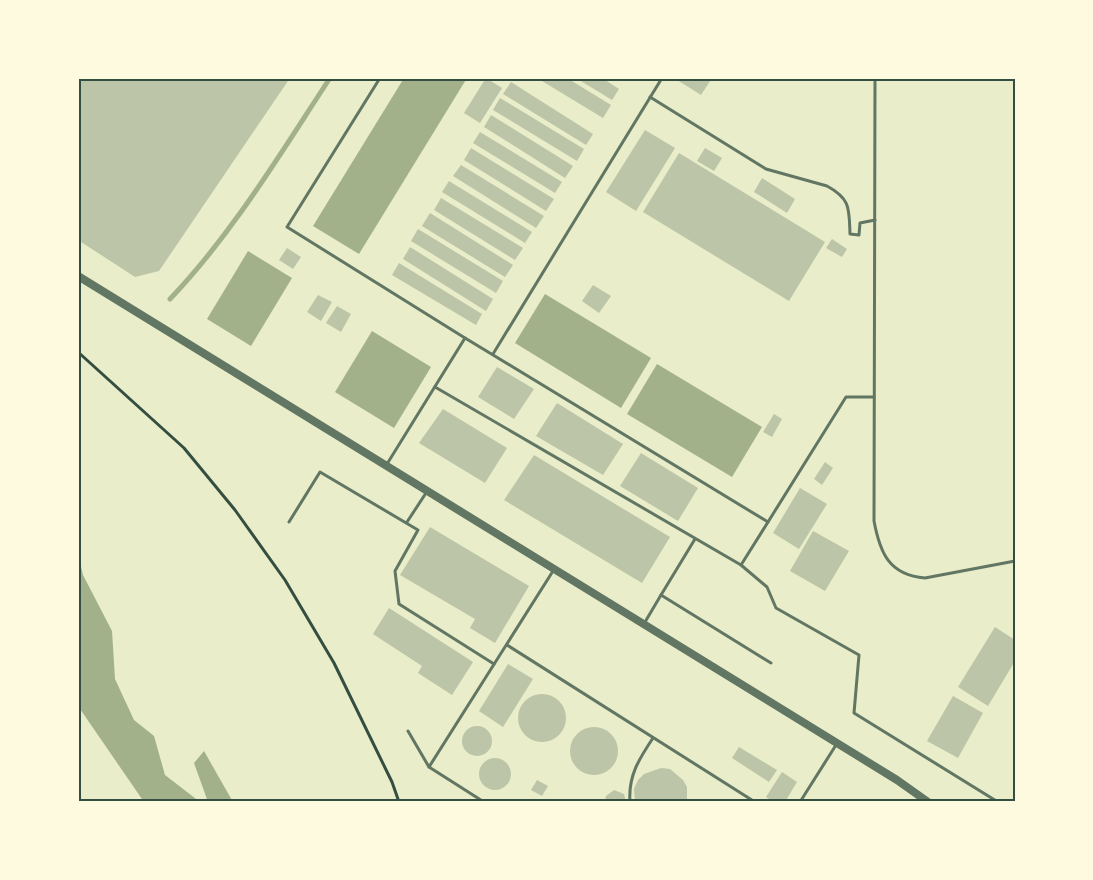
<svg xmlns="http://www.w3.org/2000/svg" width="1093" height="880" font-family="'DejaVu Sans',sans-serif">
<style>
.water{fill:#a3b18a}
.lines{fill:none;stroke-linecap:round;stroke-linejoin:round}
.stream{stroke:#a3b18a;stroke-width:5}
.building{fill:#bcc5a7}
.path{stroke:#344e41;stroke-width:3}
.service{stroke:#617663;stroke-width:3}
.tertiary{stroke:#617663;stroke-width:8}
.neatline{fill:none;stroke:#344e41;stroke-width:2}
</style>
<rect width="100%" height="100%" fill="#e9edc9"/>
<g class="water">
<path d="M404 78H467L359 254 313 226Z"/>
<path d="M248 251 292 278 251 346 207 319Z"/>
<path d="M545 294 651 358 621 408 515 343Z"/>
<path d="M372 331 431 367 394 428 335 392Z"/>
<path d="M657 364 762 427 732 477 627 414Z"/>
<path d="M78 554 83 575 112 631 115 679 134 720 154 736 165 775 200 802H144L78 706Z"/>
<path d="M204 751 233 802H208L194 763Z"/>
</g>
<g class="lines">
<path class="stream" d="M170 299C233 233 280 154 330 78"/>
</g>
<g class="building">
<path d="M78 78H290L159 271 135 277 78 240Z"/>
<path d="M486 78 502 88 480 123 464 113Z"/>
<path d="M537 78H567L611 105 603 118Z"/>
<path d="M576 78H602L619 89 612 100Z"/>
<path d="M674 78H712L701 95Z"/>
<path d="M511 82 593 134 586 145 503 94Z"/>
<path d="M500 98 584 149 577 161 493 110Z"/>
<path d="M491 115 573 166 565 178 484 127Z"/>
<path d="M645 130 675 148 636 211 606 192Z"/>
<path d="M480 132 562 182 555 193 473 143Z"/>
<path d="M471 148 554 199 546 211 464 160Z"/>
<path d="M705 148 722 158 714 171 697 161Z"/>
<path d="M679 153 825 242 789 301 643 212Z"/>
<path d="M461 165 544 216 536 228 453 176Z"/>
<path d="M762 178 795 199 787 213 754 192Z"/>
<path d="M449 181 532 232 525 243 442 192Z"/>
<path d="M441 198 523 248 515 260 434 210Z"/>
<path d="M430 213 513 265 505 277 422 226Z"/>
<path d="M418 229 503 281 496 293 411 241Z"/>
<path d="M832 239 847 249 842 257 826 248Z"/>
<path d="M410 247 493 299 486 311 403 259Z"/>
<path d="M287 248 301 257 293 269 279 260Z"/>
<path d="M399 263 482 314 476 325 392 275Z"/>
<path d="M593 285 611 296 599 313 582 301Z"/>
<path d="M318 295 332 302 321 321 307 312Z"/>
<path d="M337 306 351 314 341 332 326 323Z"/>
<path d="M497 367 534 389 514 419 478 397Z"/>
<path d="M557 403 623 444 603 475 536 436Z"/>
<path d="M443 409 507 448 485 483 419 443Z"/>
<path d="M774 414 782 419 772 437 763 432Z"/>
<path d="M641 453 698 488 678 521 620 486Z"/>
<path d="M534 455 670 537 642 583 504 500Z"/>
<path d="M825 462 833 468 822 485 814 479Z"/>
<path d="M800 488 827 504 799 549 773 533Z"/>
<path d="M430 527 529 586 495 643 470 628 475 619 400 575Z"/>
<path d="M813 531 849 551 825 591 790 571Z"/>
<path d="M389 608 473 662 452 695 418 673 422 666 373 634Z"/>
<path d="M995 627 1015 640V661L988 706 958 687Z"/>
<path d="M508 664 533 679 503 727 479 711Z"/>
<circle cx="542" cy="718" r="24"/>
<path d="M953 696 983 713 958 758 927 741Z"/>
<circle cx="477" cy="741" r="15"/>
<circle cx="594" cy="751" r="24"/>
<path d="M739 747 777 770 769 782 732 758Z"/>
<circle cx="495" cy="774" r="16"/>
<path d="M661 768 670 769 683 780 687 787V802H635L634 789 638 780 644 774Z"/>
<path d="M782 772 797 782 785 802H773L766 797Z"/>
<path d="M537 780 548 786 542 796 531 790Z"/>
<path d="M614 790 624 794 626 802H605L606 796Z"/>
</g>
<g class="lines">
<path class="path" d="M78 352 184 448 235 510 285 580 334 663 392 782 399 802"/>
<g class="service">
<path d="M380 78 287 227 465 338 768 522 741 565"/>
<path d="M875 78 874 521C880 553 889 575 925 578L1015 561"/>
<path d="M650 97 766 169 827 186C851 199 849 209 850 234L859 235 860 223 875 220"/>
<path d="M493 354 662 78"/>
<path d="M435 387 741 565 767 587 776 608 859 655 854 713 998 802"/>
<path d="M387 464 465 338"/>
<path d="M289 522 320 472 418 530 395 571 399 604 494 664"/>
<path d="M407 522 426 493"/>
<path d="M768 522 846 397H874"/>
<path d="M695 539 661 595 771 663"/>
<path d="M645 622 661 595"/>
<path d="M507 645 755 802"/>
<path d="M408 731 429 767 484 802"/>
<path d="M429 767 553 571"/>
<path d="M630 802C628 776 639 759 653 738"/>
<path d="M800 802 836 745"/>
</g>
<path class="tertiary" d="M78 276 897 780 928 802"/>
</g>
<rect width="1093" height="880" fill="none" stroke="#fefae0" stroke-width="159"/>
<rect x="80" y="80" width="934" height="720" class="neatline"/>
</svg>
